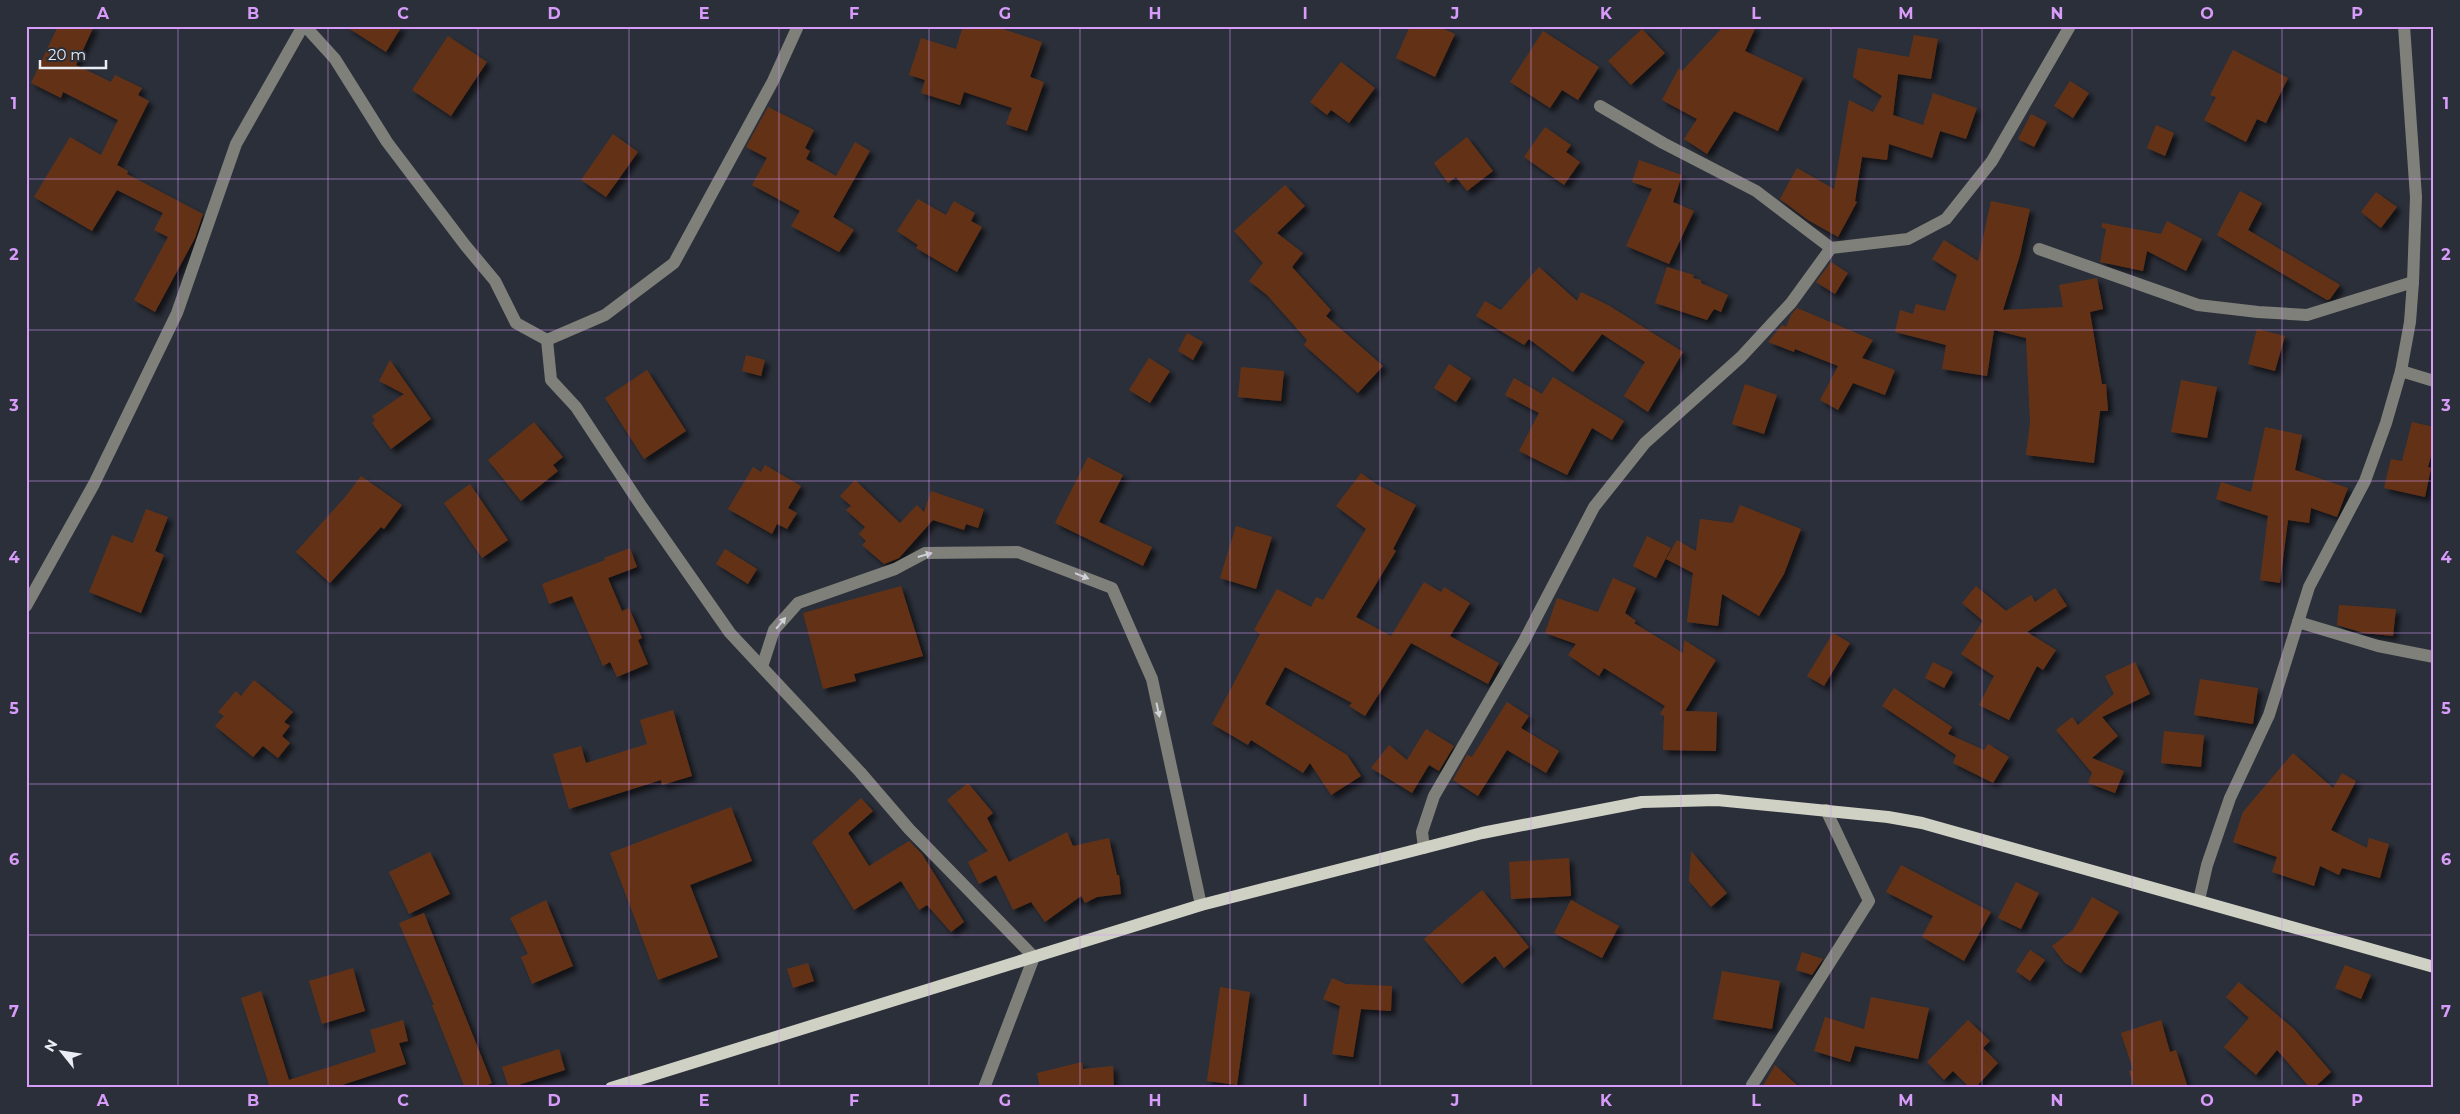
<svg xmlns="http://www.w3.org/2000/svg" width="2460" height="1114" font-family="Montserrat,sans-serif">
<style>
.building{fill:#643317;filter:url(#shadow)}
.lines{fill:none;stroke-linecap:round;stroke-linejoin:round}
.minor{stroke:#7f807a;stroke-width:12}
.major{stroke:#cfd1c5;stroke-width:12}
.oneway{fill:#cfd2d6}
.grid{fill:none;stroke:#d79bf9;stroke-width:1;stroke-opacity:0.55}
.neatline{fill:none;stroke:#d79bf9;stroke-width:2}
.grid-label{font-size:16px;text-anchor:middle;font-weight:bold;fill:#d79bf9}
</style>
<defs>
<filter id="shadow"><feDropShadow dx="4.5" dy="4.5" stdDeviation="2.5" flood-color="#0009"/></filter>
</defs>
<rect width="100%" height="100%" fill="#2b2f39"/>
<g class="building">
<path d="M58 26H94L76 65 111 82 115 75 142 88 138 95 149 101 117 165 128 171 127 174 203 214 195 238 155 312 134 300 168 237 154 230 163 213 117 190 92 231 34 197 70 137 101 155 118 120 63 92 61 98 31 83Z"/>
<path d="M345 26H402L386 52Z"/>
<path d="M963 26H994L1042 42 1030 77 1044 82 1027 131 1006 124 1012 108 964 92 960 105 921 93 925 80 909 75 921 38 956 49Z"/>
<path d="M1410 26H1437L1455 34 1435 77 1396 58Z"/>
<path d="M1724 26H1756L1745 51 1803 78 1778 131 1734 111 1707 154 1684 139 1697 119 1662 100 1679 68 1682 71Z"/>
<path d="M1642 29 1665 53 1631 85 1608 61Z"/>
<path d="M1543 31 1599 67 1578 100 1562 90 1550 108 1510 82Z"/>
<path d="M1914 35 1938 39 1931 79 1898 74 1893 115 1923 125 1933 93 1977 108 1966 139 1940 131 1932 158 1889 144 1887 160 1862 157 1855 201 1857 202 1838 237 1808 220 1780 199 1797 168 1834 189 1849 100 1873 112 1882 96 1853 77 1858 48 1909 57Z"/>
<path d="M448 36 487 62 451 116 412 90Z"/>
<path d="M2233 50 2288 78 2266 123 2257 119 2246 142 2204 120 2216 97 2210 95Z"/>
<path d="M1341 62 1375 88 1349 123 1331 110 1327 115 1310 102Z"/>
<path d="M2070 81 2089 93 2073 118 2054 106Z"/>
<path d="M768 107 814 130 805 148 810 151 806 159 836 176 855 142 870 151 833 217 854 230 839 252 791 226 800 211 752 185 767 158 746 147Z"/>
<path d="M2031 114 2047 122 2034 147 2018 139Z"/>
<path d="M2156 125 2174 133 2165 156 2147 148Z"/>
<path d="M1545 127 1571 145 1566 152 1580 162 1564 185 1524 157Z"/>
<path d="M613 134 638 152 606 197 581 180Z"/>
<path d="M1467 137 1493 171 1467 191 1456 177 1448 183 1434 163Z"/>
<path d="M1639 160 1682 175 1673 202 1694 211 1669 264 1626 246 1652 189 1632 182Z"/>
<path d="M1285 185 1305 206 1277 233 1303 253 1292 267 1331 310 1326 316 1383 366 1358 393 1304 345 1307 340 1267 295 1249 281 1263 263 1234 231Z"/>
<path d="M2240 191 2262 203 2248 230 2340 285 2330 299 2327 300 2217 235Z"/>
<path d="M2376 192 2397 207 2381 228 2361 212Z"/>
<path d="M918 199 946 215 954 201 975 213 971 221 982 227 957 272 916 248 918 245 897 231Z"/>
<path d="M1991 201 2030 209 2020 255 2003 310 2063 307 2059 285 2097 278 2103 309 2090 312 2102 384H2106L2108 411H2100L2094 463 2026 455 2030 422 2026 338 1994 330 1987 376 1942 369 1946 345 1895 332 1900 310 1913 314 1916 304 1945 311 1957 275 1932 259 1944 240 1978 261Z"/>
<path d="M2167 221 2202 239 2186 271 2147 251 2143 271 2100 262 2106 229 2101 227 2103 223 2161 234Z"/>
<path d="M1831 262 1848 273 1835 294 1816 282Z"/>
<path d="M1539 267 1577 301 1581 292 1608 305 1683 352 1648 412 1624 396 1645 362 1602 334 1573 372 1529 339 1524 345 1476 316 1485 301 1501 310Z"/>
<path d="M1667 267 1694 275 1693 278 1701 280V283L1728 295 1721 312 1714 309 1707 320 1655 303Z"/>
<path d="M1797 308 1873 340 1862 358 1895 370 1885 395 1853 383 1838 410 1820 400 1838 366 1795 349 1794 352 1768 342 1782 325 1786 327 1791 315Z"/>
<path d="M2257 329 2285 336 2275 371 2248 364Z"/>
<path d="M1187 333 1203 342 1193 360 1178 351Z"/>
<path d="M746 355 765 360 761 376 742 371Z"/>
<path d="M1149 358 1170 371 1150 403 1129 390Z"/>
<path d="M390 360 431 419 391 449 372 423 375 420 372 416 404 394 379 381Z"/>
<path d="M1449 364 1471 378 1456 402 1434 388Z"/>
<path d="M1241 367 1284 371 1281 401 1238 397Z"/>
<path d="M647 370 686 431 644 459 605 398Z"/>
<path d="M1553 377 1624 421 1612 440 1592 428 1567 475 1519 451 1539 413 1505 395 1514 378 1542 394Z"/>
<path d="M2181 380 2217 387 2207 438 2171 432Z"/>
<path d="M1745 384 1777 395 1764 434 1732 424Z"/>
<path d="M534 422 563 457 553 465 558 471 521 501 488 460Z"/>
<path d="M2412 422 2434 427V445L2428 467 2431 468 2425 497 2384 488 2391 459 2402 461Z"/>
<path d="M2265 427 2302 435 2295 470 2348 488 2337 517 2311 508 2309 523 2288 520 2280 583 2260 580 2268 516 2216 499 2221 482 2251 492Z"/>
<path d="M1088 457 1123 475 1099 522 1152 547 1143 566 1055 523Z"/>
<path d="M765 465 801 486 788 508 797 513 787 529 777 524 772 534 728 509 753 467 761 472Z"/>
<path d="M1361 473 1376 484 1416 505 1393 549 1396 551 1356 617 1391 636 1424 582 1441 592 1444 587 1470 603 1450 636 1499 663 1488 684 1411 643 1365 716 1349 706 1352 703 1285 667 1265 704 1347 755 1361 776 1331 795 1310 763 1303 773 1251 740 1248 745 1212 724 1260 634 1254 630 1277 589 1311 607 1316 597 1323 600 1366 529 1336 506Z"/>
<path d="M361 476 402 505 384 529 381 527 330 583 296 552 346 496Z"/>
<path d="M855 480 900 523 917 505 924 512 931 491 984 509 978 528 966 524 964 530 933 520 899 558 884 564 862 545 866 541 859 534 865 527 846 510 851 506 840 496Z"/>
<path d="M470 484 508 540 482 558 444 503Z"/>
<path d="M1740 505 1801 529 1784 574 1759 616 1722 594 1718 626 1687 622 1693 573 1666 559 1677 540 1696 551 1700 519 1733 523Z"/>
<path d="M146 509 168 517 155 551 164 555 141 613 89 592 112 535 133 543Z"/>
<path d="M1236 526 1272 537 1256 589 1220 578Z"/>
<path d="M1647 536 1671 548 1656 578 1633 566Z"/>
<path d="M630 548 637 567 608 578 622 611 629 608 642 638 638 640 648 664 617 677 610 662 603 666 572 596 549 604 542 584 605 560 604 558Z"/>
<path d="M725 549 757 569 748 584 716 564Z"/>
<path d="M1613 578 1636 588 1625 613 1636 621 1634 623 1683 653 1684 640 1716 660 1685 711 1717 712 1716 751 1663 750 1664 716 1660 714 1665 706 1604 668 1599 676 1568 655 1576 644 1545 633 1557 598 1598 612Z"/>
<path d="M901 586 923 656 854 674 856 681 823 689 803 613Z"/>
<path d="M1976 586 2006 611 2031 595 2035 602 2055 588 2067 606 2027 632 2056 650 2043 670 2037 666 2009 720 1979 705 1994 676 1961 654 1983 621 1962 603Z"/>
<path d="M2339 605 2396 609 2393 636 2364 633 2337 625Z"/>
<path d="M1833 633 1850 643 1824 686 1807 676Z"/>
<path d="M1933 662 1953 672 1944 688 1925 678Z"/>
<path d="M2135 662 2150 694 2102 717 2118 736 2092 758 2124 771 2115 793 2088 783 2092 773 2056 730 2072 717 2078 725 2114 694 2105 676Z"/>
<path d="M2200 679 2258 688 2253 724 2194 715Z"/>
<path d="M254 680 293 712 284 722 290 726 282 736 290 743 278 758 263 746 253 757 215 726 224 716 218 712 236 691 241 696Z"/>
<path d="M1894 688 1952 727 1948 734 1984 750 1988 744 2009 757 1993 783 1953 763 1956 755 1882 706Z"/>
<path d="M1507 702 1529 716 1521 728 1559 751 1546 773 1507 750 1478 796 1453 780 1467 755 1472 757Z"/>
<path d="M673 710 692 776 662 785 661 780 569 809 553 754 581 746 586 763 647 744 640 720Z"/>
<path d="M1426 729 1454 746 1439 771 1429 765 1412 793 1371 768 1389 745 1407 760Z"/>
<path d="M2164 731 2204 735 2201 767 2161 763Z"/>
<path d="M2293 753 2333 788 2342 773 2356 781 2331 830 2367 848 2369 838 2389 844 2380 878 2342 868 2339 875 2320 866 2314 886 2272 872 2277 857 2233 842 2243 812Z"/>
<path d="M968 783 993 813 987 818 1009 862 1067 832 1073 846 1109 838 1117 875H1119L1121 894 1097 897 1085 903 1081 896 1045 922 1031 902 1013 910 996 875 979 884 968 862 988 851 947 800Z"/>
<path d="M861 798 873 811 848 833 869 866 909 841 922 854 964 922 951 932 927 905 919 910 901 881 854 910 812 842Z"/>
<path d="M731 807 752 861 690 885 718 957 658 980 610 853Z"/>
<path d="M1691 851 1727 893 1711 907 1689 881Z"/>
<path d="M430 852 450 894 409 914 389 872Z"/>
<path d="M1569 858 1571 896 1511 899 1509 862Z"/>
<path d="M1901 865 1991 912 1964 961 1922 937 1933 916 1886 892Z"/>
<path d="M2016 882 2039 893 2021 929 1998 918Z"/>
<path d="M1482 890 1529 947 1504 968 1495 956 1462 984 1424 939Z"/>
<path d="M2092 897 2119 912 2081 973 2065 963 2052 946 2073 930Z"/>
<path d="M546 900 573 966 532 984 521 957 528 954 510 918Z"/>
<path d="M1571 900 1619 926 1602 958 1554 933Z"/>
<path d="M424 913 492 1083 481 1088H465L432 1005H434L399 923Z"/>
<path d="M2030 950 2045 960 2030 981 2016 971Z"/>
<path d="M1802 952 1823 959 1812 975 1796 970Z"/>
<path d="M808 963 814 981 793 988 787 969Z"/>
<path d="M2345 965 2371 975 2361 999 2335 988Z"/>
<path d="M353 968 365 1011 322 1024 309 981Z"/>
<path d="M1722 971 1780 981 1772 1029 1713 1019Z"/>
<path d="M1332 978 1346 984 1392 986 1391 1011 1361 1009 1353 1057 1332 1054 1340 1006 1323 999Z"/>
<path d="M2239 982 2295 1030 2331 1072 2314 1088H2310L2277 1050 2256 1075 2224 1047 2249 1018 2226 997Z"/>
<path d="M1220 987 1250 992 1237 1085 1207 1081Z"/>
<path d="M261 991 289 1080 376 1052 370 1030 403 1020 408 1041 399 1043 406 1064 333 1088H270L241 998Z"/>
<path d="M1871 997 1929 1008 1918 1059 1855 1046 1850 1062 1814 1051 1825 1017 1864 1029Z"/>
<path d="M1968 1020 1990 1041 1983 1048 1998 1063 1975 1088H1970L1953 1071 1944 1080 1927 1062Z"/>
<path d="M2161 1020 2170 1052 2176 1050 2188 1088H2134L2129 1071 2133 1070 2121 1033Z"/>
<path d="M559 1049 565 1070 509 1088 502 1067Z"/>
<path d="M1082 1062 1083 1069 1113 1066 1114 1088H1040L1037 1073Z"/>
<path d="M1775 1065 1800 1088H1762Z"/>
</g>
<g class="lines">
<g class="minor">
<path d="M305 26 335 59 387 142 465 245 495 281 516 323 547 340 551 380 576 407 642 507 730 633 860 772 909 829 1034 957 984 1088"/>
<path d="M1600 106 1663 143 1756 191 1831 248"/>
<path d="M2039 249 2198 305 2258 312 2307 315 2413 282"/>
<path d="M547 340 605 315 674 263 773 81 798 26"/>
<path d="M2401 371 2434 381"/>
<path d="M26 606 94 484 177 313 236 144 303 26"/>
<path d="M2298 622 2378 646 2434 657"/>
<path d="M762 667 774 630 798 603 895 569 925 553 1018 552 1112 588 1152 679 1201 905"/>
<path d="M1424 848 1422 832 1434 796 1524 641 1594 507 1645 443 1741 357 1791 303 1831 248 1908 239 1946 219 1992 161 2070 26"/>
<path d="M2199 900 2207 865 2230 798 2269 715 2309 587 2365 481 2386 423 2401 371 2410 322 2413 282 2416 197 2404 26"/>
<path d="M1754 1088 1752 1085 1869 901 1826 810"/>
</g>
<path class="major" d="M611 1088 1201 905 1482 833 1642 802 1717 800 1888 817 1922 823 2434 967"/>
</g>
<defs><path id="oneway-solid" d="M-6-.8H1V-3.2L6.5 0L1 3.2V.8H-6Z" transform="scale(1.25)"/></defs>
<g class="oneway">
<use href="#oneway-solid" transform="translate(925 555) rotate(-16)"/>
<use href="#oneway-solid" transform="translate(1082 576) rotate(22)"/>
<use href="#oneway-solid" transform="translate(781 623) rotate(-50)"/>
<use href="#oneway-solid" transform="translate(1158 710) rotate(78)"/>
</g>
<path class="grid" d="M178 26V1088M328 26V1088M478 26V1088M629 26V1088M779 26V1088M929 26V1088M1080 26V1088M1230 26V1088M1380 26V1088M1531 26V1088M1681 26V1088M1831 26V1088M1982 26V1088M2132 26V1088M2282 26V1088M26 179H2434M26 330H2434M26 481H2434M26 633H2434M26 784H2434M26 935H2434"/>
<rect width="2460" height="1114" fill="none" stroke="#2b2f39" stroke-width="55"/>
<g transform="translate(62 1052) rotate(300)" stroke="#2b2f39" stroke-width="4" paint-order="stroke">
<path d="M0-4L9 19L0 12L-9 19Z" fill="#eaedf4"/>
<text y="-8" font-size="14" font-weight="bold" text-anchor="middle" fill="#eaedf4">N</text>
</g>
<path d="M40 60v8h66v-8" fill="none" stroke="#eaedf4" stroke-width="2.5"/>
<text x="48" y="60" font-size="15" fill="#eaedf4" stroke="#2b2f39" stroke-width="4" paint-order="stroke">20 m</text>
<rect x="28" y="28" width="2404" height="1058" class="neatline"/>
<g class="grid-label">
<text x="103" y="19">A</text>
<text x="253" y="19">B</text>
<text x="403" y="19">C</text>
<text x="554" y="19">D</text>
<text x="704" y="19">E</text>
<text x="854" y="19">F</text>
<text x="1005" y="19">G</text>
<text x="1155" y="19">H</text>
<text x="1305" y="19">I</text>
<text x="1455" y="19">J</text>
<text x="1606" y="19">K</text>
<text x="1756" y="19">L</text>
<text x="1906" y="19">M</text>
<text x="2057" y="19">N</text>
<text x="2207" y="19">O</text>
<text x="2357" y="19">P</text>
<text x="14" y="109">1</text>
<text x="2446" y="109">1</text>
<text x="14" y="260">2</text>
<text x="2446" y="260">2</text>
<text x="14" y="411">3</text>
<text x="2446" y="411">3</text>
<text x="14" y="563">4</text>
<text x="2446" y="563">4</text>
<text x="14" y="714">5</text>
<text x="2446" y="714">5</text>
<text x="14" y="865">6</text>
<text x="2446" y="865">6</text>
<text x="14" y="1017">7</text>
<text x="2446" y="1017">7</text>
<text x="103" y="1106">A</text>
<text x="253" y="1106">B</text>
<text x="403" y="1106">C</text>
<text x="554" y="1106">D</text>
<text x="704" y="1106">E</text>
<text x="854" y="1106">F</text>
<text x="1005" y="1106">G</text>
<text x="1155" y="1106">H</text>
<text x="1305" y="1106">I</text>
<text x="1455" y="1106">J</text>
<text x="1606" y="1106">K</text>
<text x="1756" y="1106">L</text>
<text x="1906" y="1106">M</text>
<text x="2057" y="1106">N</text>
<text x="2207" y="1106">O</text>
<text x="2357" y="1106">P</text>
</g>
</svg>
